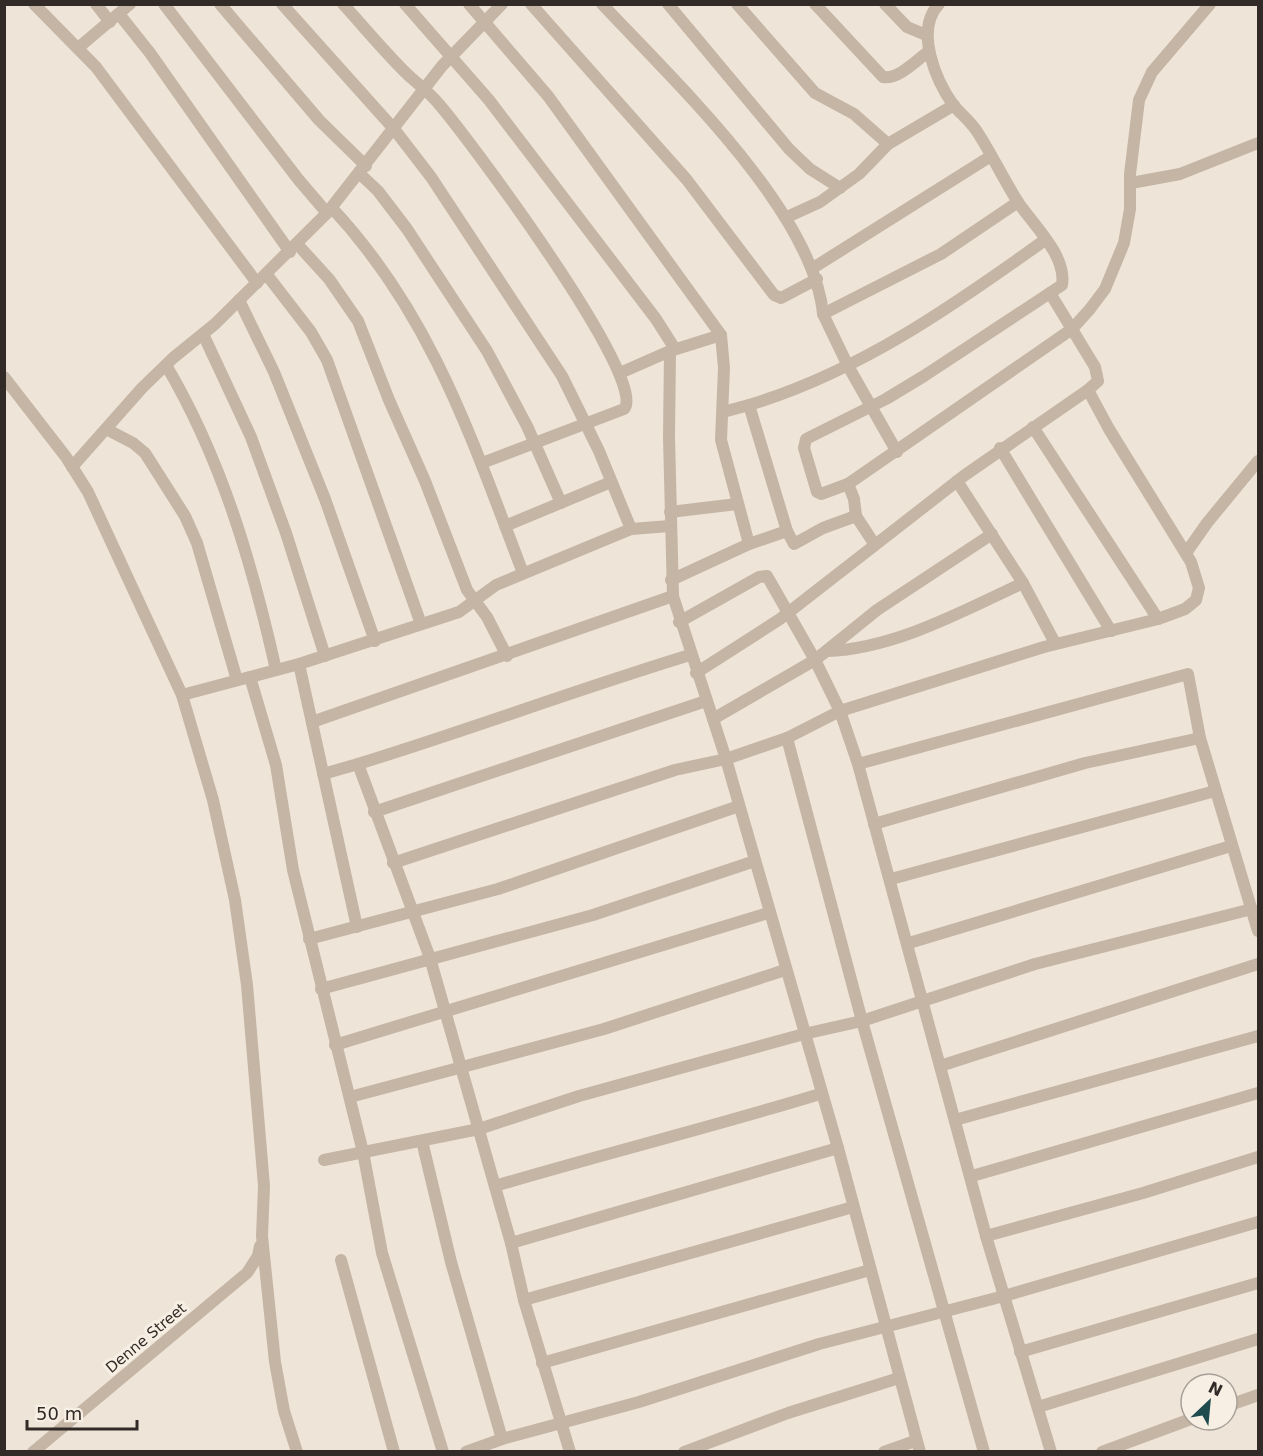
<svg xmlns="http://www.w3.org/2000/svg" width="1263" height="1456" font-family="'DejaVu Sans',sans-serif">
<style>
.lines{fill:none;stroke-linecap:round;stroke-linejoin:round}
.street{stroke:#c5b5a5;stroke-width:12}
.labels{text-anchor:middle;stroke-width:6;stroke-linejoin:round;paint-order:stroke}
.street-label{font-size:15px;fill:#322a26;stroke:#f7efe4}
</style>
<rect width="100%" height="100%" fill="#eee5d8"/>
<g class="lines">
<g class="street">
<path d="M34 4 96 67 257 283"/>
<path d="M96 4 110 22"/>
<path d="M164 4 298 179 327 213"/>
<path d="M220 4 319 120 366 166"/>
<path d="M282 4 394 129 431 177 562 376 599 451 631 529"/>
<path d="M343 4C364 27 383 50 405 72 415 82 428 91 438 103 466 135 650 381 624 409L482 463"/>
<path d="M405 4 489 100 656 319 675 349"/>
<path d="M469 4 548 96 721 335 724 368 721 440 749 544"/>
<path d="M531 4 687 180 774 295 781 298 817 279"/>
<path d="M602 4C673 80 813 211 823 314"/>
<path d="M668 4 789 149 810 169 840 188"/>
<path d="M737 4 815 93 854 114 888 144"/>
<path d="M815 4 883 77C898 80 917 60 929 51"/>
<path d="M885 4 907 27 926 35"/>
<path d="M119 14 150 53 290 252"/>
<path d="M78 48 130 4"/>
<path d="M360 174 378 191 407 229 487 351 527 426 561 503"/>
<path d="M1131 183 1180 174 1258 143"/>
<path d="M332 208C432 315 472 440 523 573"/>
<path d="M787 217 820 202 859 174 888 144 954 105"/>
<path d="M298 245 329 279 358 321 389 400 425 481 467 590 487 617 507 656"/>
<path d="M813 268 991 156"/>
<path d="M267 275 311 332 327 360 421 624"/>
<path d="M1050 293 1095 367 1098 381 1088 390"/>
<path d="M239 300 274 372 325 499 375 641"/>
<path d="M203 334 251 437 286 533 325 656"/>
<path d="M670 351 669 437 673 596 726 759 838 1148 920 1452"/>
<path d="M166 365C222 460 252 563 276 670"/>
<path d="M620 373 670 351 721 335"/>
<path d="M4 377 66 457 88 492 182 695 213 800 235 900 247 985 264 1186 262 1236 275 1362 284 1411 297 1452"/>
<path d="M723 412 749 405"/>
<path d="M1033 427 1158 619"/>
<path d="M106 429 133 443 145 453 185 516 197 543 237 680"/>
<path d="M1000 448 1111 631"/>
<path d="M897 452 848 366 823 314 941 254 1018 202"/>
<path d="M72 467 142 388 173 358 215 324 327 213 442 66 502 4"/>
<path d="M957 481 1023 583 1055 643"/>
<path d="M848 484 821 494 817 492 804 448 806 439 886 399 924 376 1062 285C1067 257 1035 226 1020 205 1004 181 992 154 976 130 969 120 961 114 954 106 936 81 914 30 939 4"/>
<path d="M670 512 737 504"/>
<path d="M856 516 854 499 848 484 1072 329 1090 309 1105 289 1124 243 1130 209V174L1139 100 1152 72 1210 4"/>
<path d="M505 526 611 482"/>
<path d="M787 531 749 405C859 372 953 306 1045 240"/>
<path d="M1186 553 1207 523 1258 461"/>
<path d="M671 580 749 544 787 531 794 544 823 528 856 516 875 545"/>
<path d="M679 622 759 577 767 576 815 660 840 711 858 764 986 1236 1051 1452"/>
<path d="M827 651C894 649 963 611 1023 583"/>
<path d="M299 664 357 927"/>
<path d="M250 677 276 765 293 870 363 1152 382 1253 443 1452"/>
<path d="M182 695 299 664 459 612 496 585 631 529 670 526"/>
<path d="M713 719 815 660 877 610 992 534"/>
<path d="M312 722 673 596"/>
<path d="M787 738 862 1021 984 1452"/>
<path d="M858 764 1188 674 1200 738 1258 931"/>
<path d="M323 774 358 764"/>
<path d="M374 812 706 701"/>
<path d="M874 824 1085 763 1200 738"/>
<path d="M393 863 675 770 726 759 787 738 840 711 1044 647 1158 619 1185 609 1196 600 1199 588 1191 562 1109 429 1088 390 965 475 780 619 696 673"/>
<path d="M891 879 1215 791"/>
<path d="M309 939 498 889 739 806"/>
<path d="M909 943 1231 846"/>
<path d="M321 989 593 915 755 861"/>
<path d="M335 1045 768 913"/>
<path d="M940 1066 1258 964"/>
<path d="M350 1097 604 1029 785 970"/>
<path d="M955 1120 1258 1036"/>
<path d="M422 1141 451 1262 502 1439"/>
<path d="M324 1160 479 1129 579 1096 804 1034 862 1021 1035 964 1252 909"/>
<path d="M972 1176 1258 1093"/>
<path d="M495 1186C603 1154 712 1127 820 1094"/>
<path d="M986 1236 1143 1193 1258 1157"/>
<path d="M511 1243 838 1148"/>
<path d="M341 1260 394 1452"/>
<path d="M524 1300 853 1207"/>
<path d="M1020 1352 1258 1283"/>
<path d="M542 1363 870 1270"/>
<path d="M1227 1406 1258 1395"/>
<path d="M1038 1407 1258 1339"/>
<path d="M33 1452 247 1273 258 1256 260 1246"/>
<path d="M466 1452 502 1439 639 1402 819 1344 1004 1296 1258 1222"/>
<path d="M570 1452 524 1300 511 1243 430 958 358 764C469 730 578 689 690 655"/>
<path d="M684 1452 788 1413 899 1378"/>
<path d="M884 1452 915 1441"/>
<path d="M1102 1452 1191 1419"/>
</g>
</g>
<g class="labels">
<g class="street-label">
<text transform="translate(146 1338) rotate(-40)" y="5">Denne Street</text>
</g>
</g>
<rect width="1263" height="1456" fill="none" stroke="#322a26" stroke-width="12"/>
<g transform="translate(1209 1402) rotate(26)"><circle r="28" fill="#f7efe4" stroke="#a8a098" stroke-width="1.5"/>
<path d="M0-4.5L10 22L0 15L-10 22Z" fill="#1f4b4f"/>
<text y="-9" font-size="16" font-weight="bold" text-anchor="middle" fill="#322a26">N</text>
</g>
<path d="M27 1420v9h110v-9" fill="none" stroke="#322a26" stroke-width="3"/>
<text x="36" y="1420" font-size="18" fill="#322a26" stroke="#f7efe4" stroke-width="4.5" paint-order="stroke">50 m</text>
</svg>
